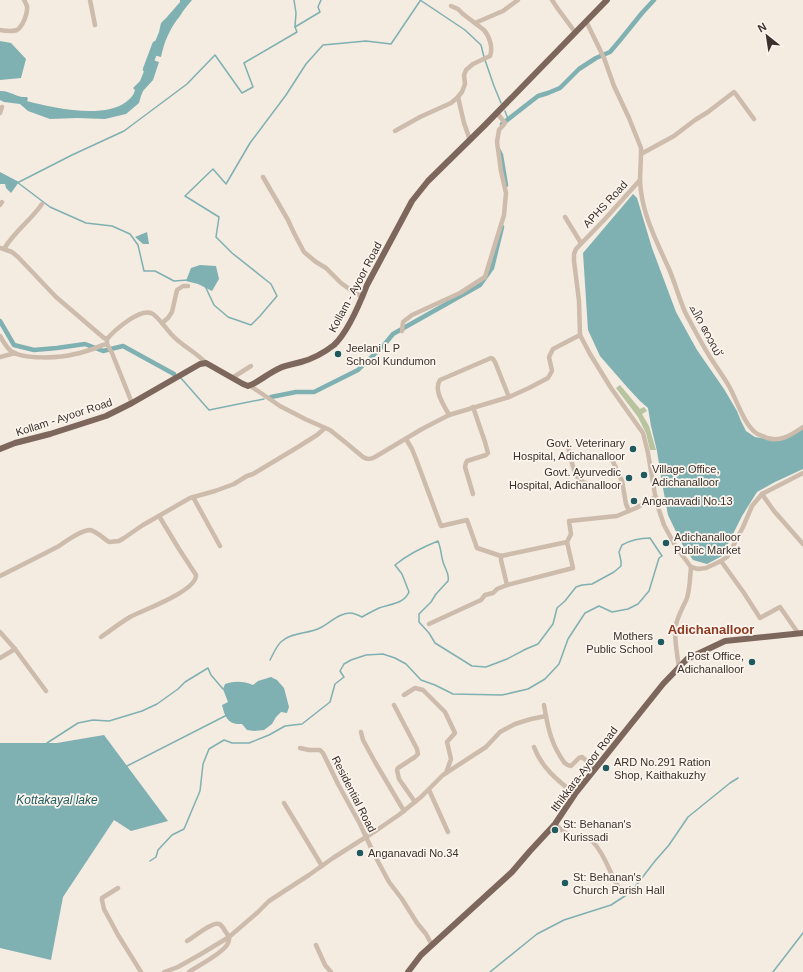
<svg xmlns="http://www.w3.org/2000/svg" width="803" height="972" font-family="Helvetica,'Noto Sans Malayalam',sans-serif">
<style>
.green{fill:#b8c4a0}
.water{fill:#7fb0b2}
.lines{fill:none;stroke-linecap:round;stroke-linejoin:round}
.stream{stroke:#7fb0b2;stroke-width:1.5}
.canal{stroke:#7fb0b2;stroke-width:4.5}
.river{stroke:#7fb0b2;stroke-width:8}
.minor{stroke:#cdbbac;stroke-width:4.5}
.major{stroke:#7d675c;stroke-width:6}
.poi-dot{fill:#1f5a5e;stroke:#fbf5ee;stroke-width:1.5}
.labels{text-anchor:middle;stroke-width:3.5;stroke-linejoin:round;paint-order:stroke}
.street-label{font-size:11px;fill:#3b302b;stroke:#fbf5ee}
.poi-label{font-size:11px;fill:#3b302b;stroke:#fbf5ee;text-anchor:start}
.water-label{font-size:12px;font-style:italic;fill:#1f5a5e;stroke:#fbf5ee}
.quarter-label{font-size:13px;font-weight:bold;fill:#8c3b22;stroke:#fbf5ee}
</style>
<rect width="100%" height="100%" fill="#f4ebe1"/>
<path class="green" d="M620 385 640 409 644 407 647 411 642 414 649 426 656 450H650L646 433 638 417 616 388Z"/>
<g class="water">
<path d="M180 0H192C188 5 183 10 180 16 170 28 164 42 161 57L150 54 159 32 161 23 167 17 180 2Z"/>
<path d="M0 41 11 43 26 59 21 78 0 80Z"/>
<path d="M149 59 159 62 153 80 143 91 141 96 139 103 126 114 105 119 77 118 50 119 28 111 20 104 4 102 0 100V91C9 90 17 98 27 97L28 99 27 101C52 108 104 119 126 102 130 99 134 95 135 90L133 88 140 81Z"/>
<path d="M0 172 19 182 11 193 6 188 5 184H0Z"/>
<path d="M633 194 637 198 652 248 676 312 697 350 724 389 737 411 741 421 746 431 755 437 774 440 803 428V469L775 482 757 492 742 516 722 556 707 564 693 560 682 544 668 515 662 483 657 451 651 426 648 408 640 401 627 387 600 356 588 330 583 253Z"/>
<path d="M147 232 149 244H143L135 237Z"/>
<path d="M200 265 216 266 219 279 212 291 198 284 186 281 191 268Z"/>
<path d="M271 677 277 680 284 688 289 707 287 713 281 712 276 717 272 724 264 730 254 731 247 730 242 724C228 725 225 717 222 705L228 702 223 689 225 684C235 681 243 681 253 685L258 681Z"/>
<path d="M104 735 168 821 131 831 114 820 63 897 51 960 0 948V743H57Z"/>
</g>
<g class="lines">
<g class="stream">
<path d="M294 0 296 13 295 27"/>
<path d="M420 0 465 30 481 45 484 57"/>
<path d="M485 60 494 86 501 103"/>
<path d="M505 111 508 119"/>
<path d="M17 182 50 207 86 223 112 226 130 234 138 245 144 271H155L174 281 188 280"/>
<path d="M19 182 72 155 124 131 187 84 215 55 242 93 253 87 244 63 297 32 295 27 320 12 318 7 321 0"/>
<path d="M205 286 214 305 228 317 251 325 260 316 277 296 271 284 232 253 216 237 219 217 185 196 213 169 226 184 250 143 286 95 306 64 323 45 366 41 391 44 420 1"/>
<path d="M180 377 209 410 264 399"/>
<path d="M47 743 78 723 93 720 109 721 142 711 157 704 178 689 185 682 208 668 211 675 223 689"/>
<path d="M127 766 227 715"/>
<path d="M150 861 156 857 158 850 172 835 184 829 200 791 203 764 209 749 224 740 232 743H249L269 735 285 726 302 724 330 702 335 684 344 677 340 671 344 664 351 660 366 655 383 654 395 658 406 664 421 680 435 685 453 694 502 695 528 689 545 679 559 664 568 639 585 613 599 606 612 612 628 609 638 604 649 591 659 558 662 556 650 538C640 538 631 540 622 545L619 552 621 561V566L614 572 592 584 582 585 576 587 565 601 557 608 553 624 538 644 526 649 507 659 486 667 472 666 435 643 429 633 419 622V614L431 602 436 594 448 581C450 574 445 569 443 562 441 555 441 548 438 541 423 547 407 555 395 565L402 574 409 592C404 604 390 604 379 608 373 611 367 614 362 617 358 615 354 613 350 613 339 613 330 623 320 628 308 634 292 632 282 641 276 646 274 653 270 660"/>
<path d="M490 972 537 934 564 920 611 905 631 892 655 861 669 845 688 817 730 783 738 778"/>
<path d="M773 972 803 933"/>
</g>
<g class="canal">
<path d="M502 124 538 96 548 93 560 88 579 69 596 58 610 52 621 39 642 13 654 0"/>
<path d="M499 151 501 155 506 185"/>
<path d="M0 321 14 345 34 350 57 348 85 344 103 351 123 346 174 374"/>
<path d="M271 397 296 392H314L358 370 384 345 393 334 480 285 492 268 502 227"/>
</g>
<path class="river" d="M147 69 156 45"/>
<g class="minor">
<path d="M90 0 95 25"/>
<path d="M552 0 558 9 575 32"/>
<path d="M475 23 503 11 518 0"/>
<path d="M0 30C5 31 11 32 17 30 23 26 28 13 27 6 26 4 25 1 24 0"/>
<path d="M458 97 464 123 470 140"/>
<path d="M0 113 2 107"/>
<path d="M395 131 420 117 451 103 457 98 462 92 465 84 464 75 466 70 473 64 490 56C493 48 490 37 484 30L463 14 458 9 451 6"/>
<path d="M641 154 674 136 695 120 708 112 734 92 735 93 754 119"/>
<path d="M263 177 288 220 294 233 304 252 316 262 326 268 341 283 352 291 363 297"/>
<path d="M640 180C641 212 656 240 669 269 675 283 679 298 685 312 693 327 701 343 710 357 717 368 724 377 730 388 737 401 744 424 756 433 759 435 763 436 767 438 782 442 791 435 803 427"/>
<path d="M0 205 2 202"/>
<path d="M565 217 581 243"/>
<path d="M0 248 12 252 18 257 56 297 104 338 107 339"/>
<path d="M4 249C14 232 31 220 42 204"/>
<path d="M162 323 168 318 172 312 177 290 183 286H188"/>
<path d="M402 331 403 322 412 315 460 293 485 277 504 215 506 193 501 171 497 142 499 130 505 123 497 113"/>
<path d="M580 335 579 301 574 261V254L576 249 605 219 640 180 641 154V148L629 118 614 86 604 58 586 21"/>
<path d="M0 336C3 341 6 347 11 351 23 360 61 358 75 354 81 353 87 351 93 349 98 347 101 345 107 344"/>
<path d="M0 357 15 353"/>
<path d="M232 378 251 366"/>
<path d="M249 385 280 406 305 419 330 430 345 442 363 457C368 460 371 459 375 457L422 429 449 415 509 397 529 388 548 378 552 371 549 357 553 349 580 335 590 354 611 388 643 433 648 453 656 501 664 525 676 547 691 567 698 569 706 568 721 561 727 557 730 552 743 527 752 506 762 494 803 473"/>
<path d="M132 403 112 353 107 344V339C114 331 138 309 151 313 158 316 167 330 172 335 182 346 196 352 206 363"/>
<path d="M473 407 485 442 488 453 486 455 467 461 466 463 465 467 473 494"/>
<path d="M449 415C444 405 433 390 440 380L491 358 493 359 495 362 509 397"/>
<path d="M406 439 412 449 416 459 441 526 467 520 477 548 501 556"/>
<path d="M568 446C570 455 573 473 579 479 589 488 610 486 622 483"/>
<path d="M610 455 622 481 626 504 629 511"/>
<path d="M762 494 774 511 803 544"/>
<path d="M193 497 220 546"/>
<path d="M721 561 744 593 760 618 780 607 798 633"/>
<path d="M0 576C20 566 40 556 59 546 66 541 82 530 90 530 96 531 103 538 109 542L119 541 124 538 143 525 190 498 215 491 234 484 247 476 253 474 298 447 317 435 325 428"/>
<path d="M507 585 573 568 567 542"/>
<path d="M429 624 481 600 485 595 493 593 497 589 507 585 501 560V556L567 542 571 534 569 521 617 516 636 508 656 497"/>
<path d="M0 632 15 649 46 691"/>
<path d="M101 637C111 630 120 623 130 617 143 610 197 591 196 575L179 549 159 516"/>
<path d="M0 658 15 649"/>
<path d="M679 667C677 655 675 642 675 630 676 618 683 608 687 598 690 588 690 577 691 567"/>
<path d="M404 695 415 688 423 690 445 712 455 733 447 742 451 759 446 773"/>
<path d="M394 705 417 749 418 754 415 757 398 768 397 770 399 779 415 802"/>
<path d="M544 705C547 723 550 740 560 756 563 761 565 765 571 766L579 758 582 757 595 768"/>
<path d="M361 732 363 740 375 762 404 811"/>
<path d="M534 747C541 767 558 781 575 794"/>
<path d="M300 748 309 750H320L323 753 338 784 360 824 374 854 389 882 402 899 417 923 426 934 432 945"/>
<path d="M429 790 448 832"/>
<path d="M284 803 322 866"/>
<path d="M555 824C560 828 565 834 572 836 579 838 588 836 593 842 606 855 611 878 622 893"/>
<path d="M118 888 102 898V900L104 909 118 935 141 972"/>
<path d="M187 941C193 938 213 921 219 924 222 925 224 929 225 931 229 936 231 939 227 945 220 955 199 965 189 972"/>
<path d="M316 945 325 965 331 972"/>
<path d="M164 972 178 967 201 954 229 937 257 913 269 901 309 875 333 858 377 830 400 814 421 797 443 775 486 747 500 732 515 724 531 719 546 716"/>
</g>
<g class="major">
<path d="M0 449 15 443 50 434 106 416 132 403 200 364 206 363 243 384 248 386 253 384C262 379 271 372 280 368 287 365 294 364 301 362 312 359 325 352 334 345 348 332 360 303 367 285L412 201 428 181 485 125 607 0"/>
<path d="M408 972 421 955 512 872 530 851 555 824 575 794 663 684 687 659 725 641 803 633"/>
</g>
</g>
<g class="poi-dot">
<circle cx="338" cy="354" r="4"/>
<circle cx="633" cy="449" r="4"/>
<circle cx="644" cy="475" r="4"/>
<circle cx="629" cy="478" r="4"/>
<circle cx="634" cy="501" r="4"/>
<circle cx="666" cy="543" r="4"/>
<circle cx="661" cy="642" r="4"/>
<circle cx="752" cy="662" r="4"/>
<circle cx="606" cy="768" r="4"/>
<circle cx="555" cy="830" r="4"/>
<circle cx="360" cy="853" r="4"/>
<circle cx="565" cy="883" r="4"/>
</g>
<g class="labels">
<g class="street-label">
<text transform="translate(605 204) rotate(-47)" y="4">APHS Road</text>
<text transform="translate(355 287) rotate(-62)" y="4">Kollam - Ayoor Road</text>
<text transform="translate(706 330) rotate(62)" y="4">ചിറ റോഡ്</text>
<text transform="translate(64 417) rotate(-18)" y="4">Kollam - Ayoor Road</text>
<text transform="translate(584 769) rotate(-53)" y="4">Ithikkara-Ayoor Road</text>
<text transform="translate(354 794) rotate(63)" y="4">Residential Road</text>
</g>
<g class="poi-label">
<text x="346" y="352">Jeelani L P<tspan x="346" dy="13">School Kundumon</tspan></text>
<text x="625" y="447" text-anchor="end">Govt. Veterinary<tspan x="625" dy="13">Hospital, Adichanalloor</tspan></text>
<text x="652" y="473">Village Office,<tspan x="652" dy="13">Adichanalloor</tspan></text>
<text x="621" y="476" text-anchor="end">Govt. Ayurvedic<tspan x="621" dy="13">Hospital, Adichanalloor</tspan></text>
<text x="642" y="505">Anganavadi No.13</text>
<text x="674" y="541">Adichanalloor<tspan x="674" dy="13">Public Market</tspan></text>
<text x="653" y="640" text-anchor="end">Mothers<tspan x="653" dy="13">Public School</tspan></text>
<text x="744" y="660" text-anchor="end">Post Office,<tspan x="744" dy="13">Adichanalloor</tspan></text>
<text x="614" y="766">ARD No.291 Ration<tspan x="614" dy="13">Shop, Kaithakuzhy</tspan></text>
<text x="563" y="828">St: Behanan's<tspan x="563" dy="13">Kurissadi</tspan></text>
<text x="368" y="857">Anganavadi No.34</text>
<text x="573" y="881">St: Behanan's<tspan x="573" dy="13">Church Parish Hall</tspan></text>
</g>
<g class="water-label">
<text x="57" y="804">Kottakayal lake</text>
</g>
<g class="quarter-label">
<text x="711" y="634">Adichanalloor</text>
</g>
</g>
<g transform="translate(767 36) rotate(330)" stroke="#fbf5ee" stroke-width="3" paint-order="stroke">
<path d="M0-3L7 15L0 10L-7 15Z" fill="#3b302b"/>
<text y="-6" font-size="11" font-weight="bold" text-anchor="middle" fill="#3b302b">N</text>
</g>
</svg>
